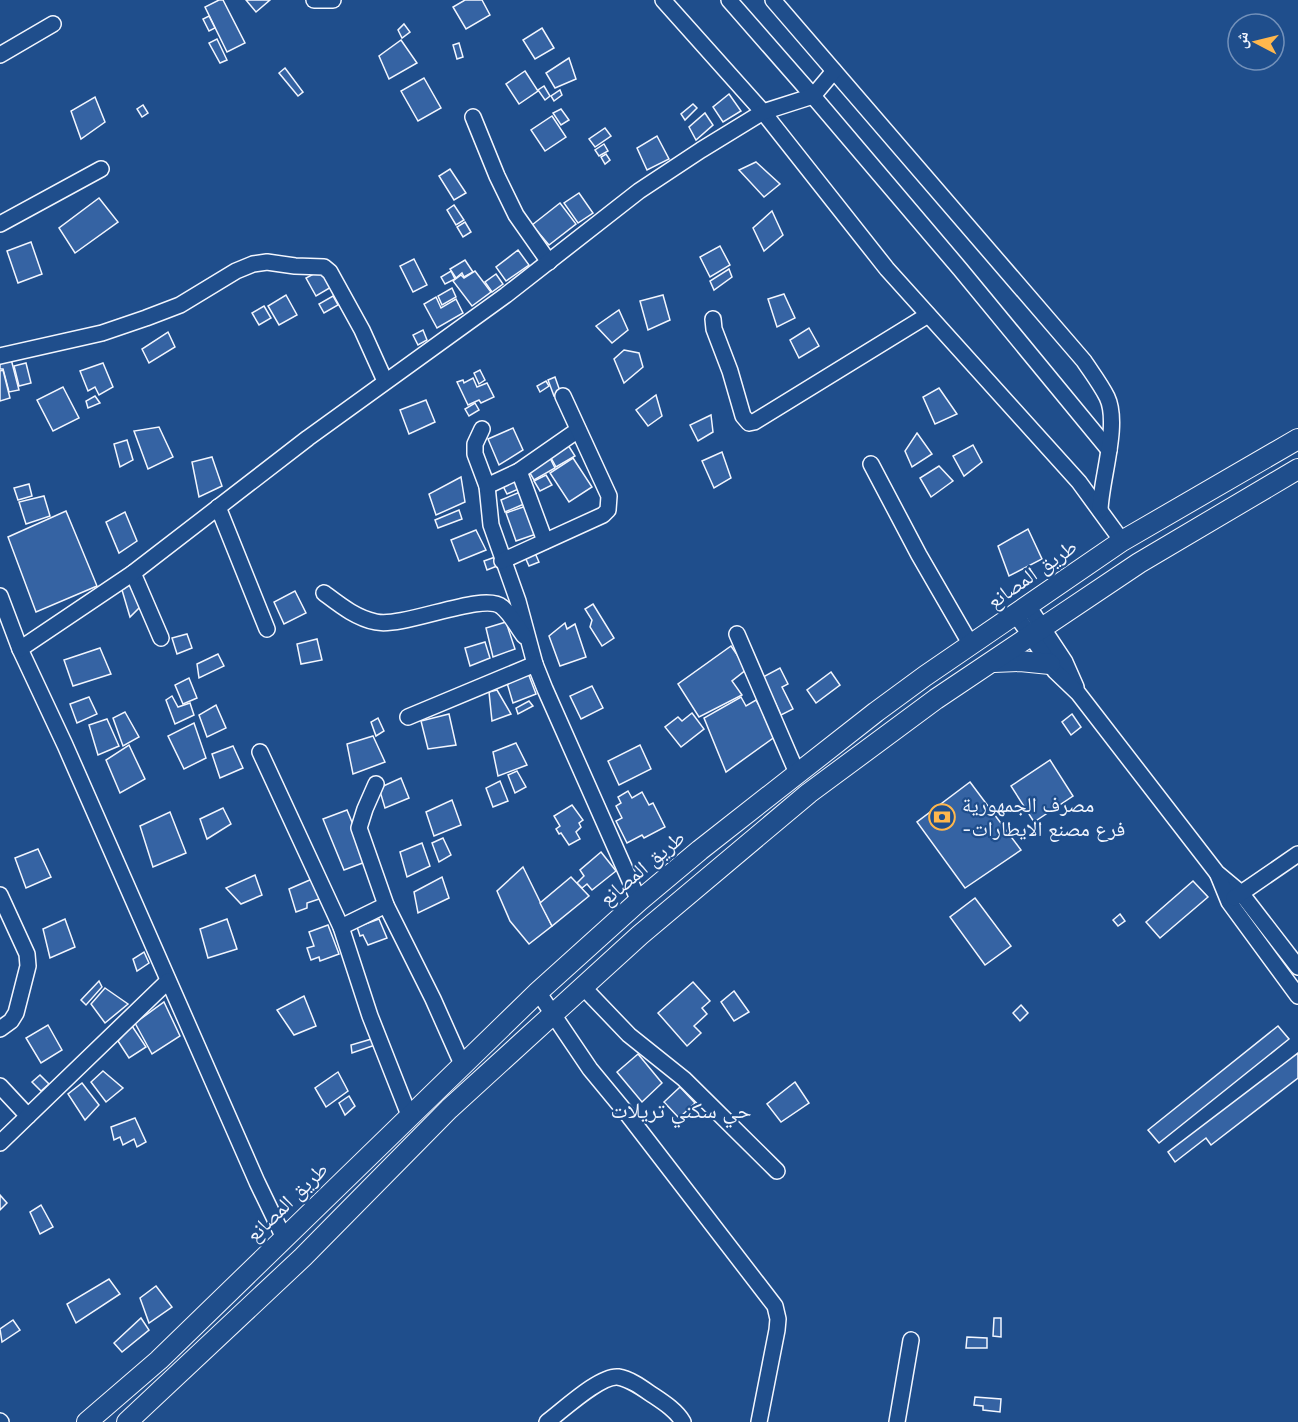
<svg xmlns="http://www.w3.org/2000/svg" width="1298" height="1422" font-family="'Space Grotesk','Noto Naskh Arabic',sans-serif">
<style>
.building{fill:#3563a3;stroke:#f2f6ff;stroke-width:1.5}
.lines{fill:none;stroke-linecap:round;stroke-linejoin:round}
.minor-casing{stroke:#f2f6ff;stroke-width:18}
.major-casing{stroke:#f2f6ff;stroke-width:22}
.minor{stroke:#1f4e8c;stroke-width:15}
.major{stroke:#1f4e8c;stroke-width:20}
.labels{text-anchor:middle;stroke-width:4.5;stroke-linejoin:round;paint-order:stroke}
.street-label{font-size:21px;fill:#f2f6ff;stroke:#1f4e8c}
.poi-label{font-size:21px;fill:#f2f6ff;stroke:#1f4e8c;text-anchor:start}
.neighbourhood-label{font-size:22px;fill:#f2f6ff;stroke:#1f4e8c}
</style>
<rect width="100%" height="100%" fill="#1f4e8c"/>
<g class="building">
<path d="M219 0H223L245 43 227 52 205 7Z"/>
<path d="M246 0H270L256 12Z"/>
<path d="M465 0H482L490 15 466 29 453 7Z"/>
<path d="M209 16 215 28 209 31 203 19Z"/>
<path d="M404 24 410 32 402 38 398 30Z"/>
<path d="M542 28 554 48 535 59 523 40Z"/>
<path d="M217 39 227 60 220 63 209 43Z"/>
<path d="M401 40 417 63 389 79 379 56Z"/>
<path d="M459 43 463 57 457 59 453 45Z"/>
<path d="M569 58 576 79 555 88 546 73Z"/>
<path d="M285 68 303 92 298 96 279 73Z"/>
<path d="M525 71 538 91 519 104 506 84Z"/>
<path d="M424 78 441 108 418 121 401 91Z"/>
<path d="M544 86 550 96 545 100 538 90Z"/>
<path d="M560 90 562 95 554 101 551 96Z"/>
<path d="M729 94 741 111 723 122 713 107Z"/>
<path d="M95 97 105 122 81 139 71 111Z"/>
<path d="M693 104 697 108 685 120 681 114Z"/>
<path d="M143 105 148 113 142 117 137 109Z"/>
<path d="M561 109 569 120 561 125 553 113Z"/>
<path d="M705 113 713 125 696 140 689 127Z"/>
<path d="M552 116 566 137 545 151 531 130Z"/>
<path d="M605 128 611 136 595 147 589 139Z"/>
<path d="M657 136 669 159 647 170 637 148Z"/>
<path d="M604 144 608 151 599 156 595 150Z"/>
<path d="M606 154 610 160 605 164 601 157Z"/>
<path d="M756 162 780 184 764 197 739 170Z"/>
<path d="M450 169 466 193 454 200 439 176Z"/>
<path d="M579 193 593 213 578 223 564 203Z"/>
<path d="M99 198 118 222 75 253 59 228Z"/>
<path d="M560 203 576 224 549 245 532 225Z"/>
<path d="M454 205 464 220 456 225 447 210Z"/>
<path d="M772 211 783 235 764 251 753 228Z"/>
<path d="M465 222 471 232 463 237 457 227Z"/>
<path d="M31 242 42 274 18 283 7 251Z"/>
<path d="M720 246 730 265 710 277 700 257Z"/>
<path d="M518 250 529 265 506 281 496 267Z"/>
<path d="M414 259 427 285 413 292 400 266Z"/>
<path d="M465 260 473 272 464 277 462 273 456 278 450 269Z"/>
<path d="M323 269 333 286 316 296 306 278Z"/>
<path d="M729 269 732 277 714 290 710 281Z"/>
<path d="M451 271 455 279 445 284 441 277Z"/>
<path d="M475 271 491 292 472 306 453 281 461 275 464 278Z"/>
<path d="M496 274 503 284 492 292 485 282Z"/>
<path d="M452 288 456 297 442 305 438 296Z"/>
<path d="M784 294 795 318 777 327 768 299Z"/>
<path d="M286 295 297 315 279 325 268 306Z"/>
<path d="M663 295 670 320 648 330 640 301Z"/>
<path d="M333 296 338 305 324 313 319 304Z"/>
<path d="M436 297 441 308 456 299 463 313 437 328 424 304Z"/>
<path d="M264 306 271 318 259 325 252 313Z"/>
<path d="M619 310 628 330 612 343 596 326Z"/>
<path d="M809 328 819 346 799 358 790 340Z"/>
<path d="M423 330 427 340 418 345 413 335Z"/>
<path d="M168 332 175 347 149 363 142 349Z"/>
<path d="M624 350 639 353 643 367 624 383 614 359Z"/>
<path d="M11 359 19 390 9 392 3 369H0V361Z"/>
<path d="M26 363 31 383 19 386 14 366Z"/>
<path d="M103 363 113 387 99 395 95 387 88 391 80 371Z"/>
<path d="M3 370 10 398 0 401V371Z"/>
<path d="M480 370 485 380 479 384 474 373Z"/>
<path d="M555 377 561 394 554 396 548 380Z"/>
<path d="M473 378 477 387 487 383 494 397 481 403 479 400 468 405 457 382 463 380 464 383Z"/>
<path d="M546 381 549 386 540 392 537 386Z"/>
<path d="M63 387 79 418 53 431 37 400Z"/>
<path d="M939 388 957 414 935 424 923 397Z"/>
<path d="M656 395 662 416 648 426 636 410Z"/>
<path d="M95 396 100 403 88 408 86 401Z"/>
<path d="M426 400 435 422 409 434 400 410Z"/>
<path d="M475 403 479 410 469 416 465 409Z"/>
<path d="M711 415 713 432 698 441 690 425Z"/>
<path d="M159 427 173 457 148 469 134 431Z"/>
<path d="M513 428 523 450 499 465 488 439Z"/>
<path d="M917 433 932 454 912 467 905 451Z"/>
<path d="M127 440 133 460 120 467 114 444Z"/>
<path d="M568 445 575 456 556 467 550 456Z"/>
<path d="M973 445 982 462 964 476 953 456Z"/>
<path d="M722 452 731 478 714 488 702 461Z"/>
<path d="M549 456 555 468 534 480 527 468Z"/>
<path d="M212 457 222 486 199 497 192 462Z"/>
<path d="M573 458 592 487 569 502 550 473Z"/>
<path d="M939 466 953 481 931 497 920 478Z"/>
<path d="M546 475 552 485 540 491 534 481Z"/>
<path d="M461 477 465 502 436 515 429 494Z"/>
<path d="M518 477 523 487 507 494 502 484Z"/>
<path d="M29 484 32 496 18 500 14 488Z"/>
<path d="M520 492 524 504 505 512 501 500Z"/>
<path d="M44 496 50 516 26 524 19 502Z"/>
<path d="M529 505 539 533 516 541 506 513Z"/>
<path d="M459 510 462 519 438 528 435 520Z"/>
<path d="M66 511 97 586 36 612 8 537Z"/>
<path d="M125 512 137 541 119 553 106 522Z"/>
<path d="M1028 529 1042 559 1009 576 998 546Z"/>
<path d="M476 530 486 550 459 561 451 540Z"/>
<path d="M535 553 539 562 529 566 525 557Z"/>
<path d="M498 556 502 564 487 570 484 561Z"/>
<path d="M132 583 143 604 130 617 122 590Z"/>
<path d="M295 591 306 613 284 624 274 602Z"/>
<path d="M593 604 614 638 602 646 590 627 592 620 585 609Z"/>
<path d="M506 622 515 649 493 657 486 628Z"/>
<path d="M565 623 567 629 575 624 586 657 560 666 549 636Z"/>
<path d="M187 634 192 648 177 654 172 638Z"/>
<path d="M317 639 322 660 301 664 297 644Z"/>
<path d="M485 642 490 658 470 666 465 648Z"/>
<path d="M731 646 747 669 732 681 742 695 699 717 678 684Z"/>
<path d="M100 648 111 674 73 686 64 660Z"/>
<path d="M218 654 224 666 199 678 197 664Z"/>
<path d="M780 668 788 684 782 687 793 709 781 715 763 677Z"/>
<path d="M831 672 840 685 816 703 807 690Z"/>
<path d="M528 673 536 694 513 703 507 683Z"/>
<path d="M189 678 197 698 183 704 175 685Z"/>
<path d="M592 686 603 708 581 719 570 696Z"/>
<path d="M497 690 511 714 492 721 489 692Z"/>
<path d="M172 696 178 707 190 703 194 715 175 724 166 700Z"/>
<path d="M89 697 97 714 77 723 70 704Z"/>
<path d="M741 697 746 706 756 700 776 736 726 772 704 718Z"/>
<path d="M529 701 533 706 518 714 516 708Z"/>
<path d="M216 705 226 728 207 737 199 715Z"/>
<path d="M125 712 139 737 123 746 113 718Z"/>
<path d="M692 713 704 729 681 747 665 727 678 717 682 721Z"/>
<path d="M449 714 456 745 428 749 421 721Z"/>
<path d="M1072 714 1081 727 1071 735 1062 722Z"/>
<path d="M378 718 384 731 376 736 371 722Z"/>
<path d="M107 719 119 746 98 755 89 725Z"/>
<path d="M194 723 206 758 184 769 168 736Z"/>
<path d="M373 736 385 762 353 774 347 744Z"/>
<path d="M516 743 527 765 498 776 493 752Z"/>
<path d="M129 745 145 779 120 793 106 760Z"/>
<path d="M640 745 651 769 619 785 608 761Z"/>
<path d="M233 746 243 768 220 778 212 754Z"/>
<path d="M1050 760 1073 796 1034 822 1011 786Z"/>
<path d="M517 771 526 787 515 793 508 775Z"/>
<path d="M401 778 409 798 385 808 379 788Z"/>
<path d="M500 781 508 801 493 807 486 788Z"/>
<path d="M970 782 1021 850 965 888 917 822Z"/>
<path d="M628 791 632 798 642 792 649 805 653 803 665 827 644 838 642 835 627 843 616 821 622 818 616 806 621 803 618 797Z"/>
<path d="M452 800 461 825 434 836 426 812Z"/>
<path d="M572 805 583 820 579 823 581 827 576 832 580 839 569 845 561 833 559 834 556 829 560 826 554 816Z"/>
<path d="M223 808 231 824 207 839 200 819Z"/>
<path d="M347 810 368 861 344 870 323 819Z"/>
<path d="M170 812 186 853 153 867 140 826Z"/>
<path d="M443 838 451 855 439 862 432 843Z"/>
<path d="M422 843 430 866 407 877 400 852Z"/>
<path d="M38 849 51 877 26 888 15 858Z"/>
<path d="M601 852 616 871 592 890 587 884 582 888 577 883 584 876 580 870Z"/>
<path d="M523 867 552 926 529 944 510 921 497 891Z"/>
<path d="M255 875 262 895 241 904 226 888Z"/>
<path d="M442 877 449 898 418 913 414 892Z"/>
<path d="M571 877 589 896 552 926 540 903Z"/>
<path d="M312 879 322 898 307 903V908L296 912 289 889Z"/>
<path d="M1193 881 1208 897 1160 938 1146 922Z"/>
<path d="M975 898 1011 946 985 965 950 917Z"/>
<path d="M1120 914 1125 921 1118 926 1113 920Z"/>
<path d="M65 919 75 947 50 958 43 929Z"/>
<path d="M227 919 237 949 208 958 200 929Z"/>
<path d="M379 919 387 938 368 945 363 935 360 936 357 927Z"/>
<path d="M328 925 339 954 320 961 319 957 311 960 307 948 314 946 309 932Z"/>
<path d="M144 952 149 963 137 971 133 959Z"/>
<path d="M99 981 102 987 86 1005 81 1000Z"/>
<path d="M693 982 710 1001 702 1008 707 1014 694 1026 701 1033 687 1046 658 1013Z"/>
<path d="M105 988 128 1004 105 1023 91 1004Z"/>
<path d="M734 991 749 1012 734 1021 721 1002Z"/>
<path d="M304 996 316 1026 294 1035 277 1010Z"/>
<path d="M164 1002 180 1036 152 1054 135 1023Z"/>
<path d="M1021 1005 1028 1013 1020 1021 1013 1013Z"/>
<path d="M48 1025 62 1050 41 1063 26 1038Z"/>
<path d="M132 1026 146 1047 129 1058 118 1041Z"/>
<path d="M1278 1026 1289 1039 1159 1143 1148 1130Z"/>
<path d="M375 1038 378 1044 352 1053 351 1045Z"/>
<path d="M1298 1053V1078L1211 1145 1206 1138 1175 1162 1168 1152Z"/>
<path d="M638 1054 662 1083 642 1102 617 1072Z"/>
<path d="M103 1071 123 1088 106 1102 91 1082Z"/>
<path d="M338 1072 348 1091 326 1107 315 1088Z"/>
<path d="M40 1075 49 1084 41 1091 32 1082Z"/>
<path d="M795 1082 809 1103 781 1122 767 1104Z"/>
<path d="M82 1083 99 1105 85 1120 68 1094Z"/>
<path d="M680 1087 695 1103 679 1118 664 1102Z"/>
<path d="M349 1096 355 1106 345 1115 339 1103Z"/>
<path d="M135 1118 146 1142 137 1147 134 1139 123 1145 120 1137 114 1140 111 1127Z"/>
<path d="M0 1195 7 1203 0 1210Z"/>
<path d="M41 1205 53 1227 40 1234 30 1212Z"/>
<path d="M109 1279 120 1294 76 1323 67 1304Z"/>
<path d="M156 1286 172 1307 149 1323 140 1298Z"/>
<path d="M141 1318 149 1330 122 1352 114 1343Z"/>
<path d="M994 1318H1001V1337L993 1336Z"/>
<path d="M13 1320 20 1330 2 1342 0 1329Z"/>
<path d="M967 1337 987 1338V1348H966Z"/>
<path d="M975 1397 1001 1399 1000 1412 983 1410V1406L974 1405Z"/>
</g>
<g class="lines">
<g class="minor-casing">
<g id="minor">
<path d="M314 0H333"/>
<path d="M663 0 763 112 887 269 1079 482 1122 541"/>
<path d="M729 0 813 96 960 269 1109 450"/>
<path d="M773 0 1084 361C1092 373 1101 385 1107 397 1120 424 1101 479 1100 510"/>
<path d="M0 55 53 24"/>
<path d="M473 117 497 176 516 215 549 262"/>
<path d="M0 224 101 169"/>
<path d="M713 319 714 329 730 371 743 416 749 423 754 422 928 315"/>
<path d="M0 356 102 333 146 318 180 305 236 271 253 264 267 262 295 266 324 267 330 272 362 330 385 381"/>
<path d="M482 429 475 444V454L487 486 491 525 518 601 535 664 545 689 639 901"/>
<path d="M871 464 919 555 971 645"/>
<path d="M519 471 545 541"/>
<path d="M487 486 519 471 578 430"/>
<path d="M218 507 267 629"/>
<path d="M502 561 603 515 608 510 609 496 563 396"/>
<path d="M133 573 161 638"/>
<path d="M324 593C340 605 356 618 376 622 405 628 484 591 502 607 511 614 517 627 524 636"/>
<path d="M0 596 20 649 65 745 257 1182 284 1238"/>
<path d="M1028 606 1065 662 1076 687"/>
<path d="M1016 615 1055 671 1078 693 1217 873 1241 893 1298 967"/>
<path d="M737 634 797 773"/>
<path d="M20 649 133 573 308 438 506 295 639 191 701 150 763 112 813 96 834 71"/>
<path d="M408 717 535 664"/>
<path d="M260 752 341 927 370 1016 409 1115"/>
<path d="M376 784 365 809 359 828 386 905 433 999 462 1064"/>
<path d="M1218 875 1229 902 1298 996"/>
<path d="M0 895 27 954 28 966 16 1013 11 1021 0 1029"/>
<path d="M1234 898 1298 854"/>
<path d="M341 927 386 905"/>
<path d="M583 987 629 1035 684 1079 777 1171"/>
<path d="M538 992 590 1069 628 1115 775 1306 778 1319 777 1330 759 1422"/>
<path d="M0 1086 28 1116"/>
<path d="M0 1143 168 981"/>
<path d="M0 1421 1 1422"/>
<path d="M547 1422C562 1411 600 1375 618 1377 630 1379 641 1387 651 1394 663 1402 676 1410 683 1422"/>
<path d="M897 1422 911 1340"/>
</g>
</g>
<g class="major-casing">
<g id="major">
<path d="M994 662 1020 661 1050 664"/>
<path d="M87 1422 159 1360 538 992 639 901 700 850 876 712 925 676 1122 541 1298 439"/>
<path d="M127 1422 303 1257 449 1109 640 935 809 793 936 699 1139 563 1298 469"/>
</g>
</g>
<use href="#minor" class="minor"/>
<use href="#major" class="major"/>
</g>
<defs>
<g id="bank-ring" transform="scale(1.35)"><circle r="9.5" fill="#1f4e8c" stroke="#ffb74d" stroke-width="1.5"/><path d="M-6-4H6V4H-6ZM0-2.3a2.3 2.3 0 1 0 0 4.6a2.3 2.3 0 1 0 0-4.6Z" fill="#ffb74d"/></g>
</defs>
<g fill-rule="evenodd">
<use href="#bank-ring" x="942" y="817"/>
</g>
<g class="labels">
<g class="street-label">
<text transform="translate(1032 574) rotate(-35)" y="7">طريق المصانع</text>
<text transform="translate(642 868) rotate(-40)" y="7">طريق المصانع</text>
<text transform="translate(287 1202) rotate(-44)" y="7">طريق المصانع</text>
</g>
<g class="poi-label">
<text x="962" y="812">مصرف الجمهورية<tspan x="962" dy="24">-فرع مصنع الايطارات</tspan></text>
</g>
<g class="neighbourhood-label">
<text x="681" y="1118">حي سكني تريلات</text>
</g>
</g>
<g transform="translate(1256 42) rotate(277)"><circle r="28" fill="#1f4e8c" stroke="#7391ba" stroke-width="1.5"/>
<path d="M0-4.5L10 22L0 15L-10 22Z" fill="#ffb74d"/>
<text y="-9" font-size="16" font-weight="bold" text-anchor="middle" fill="#f2f6ff">ش</text>
</g>
</svg>
